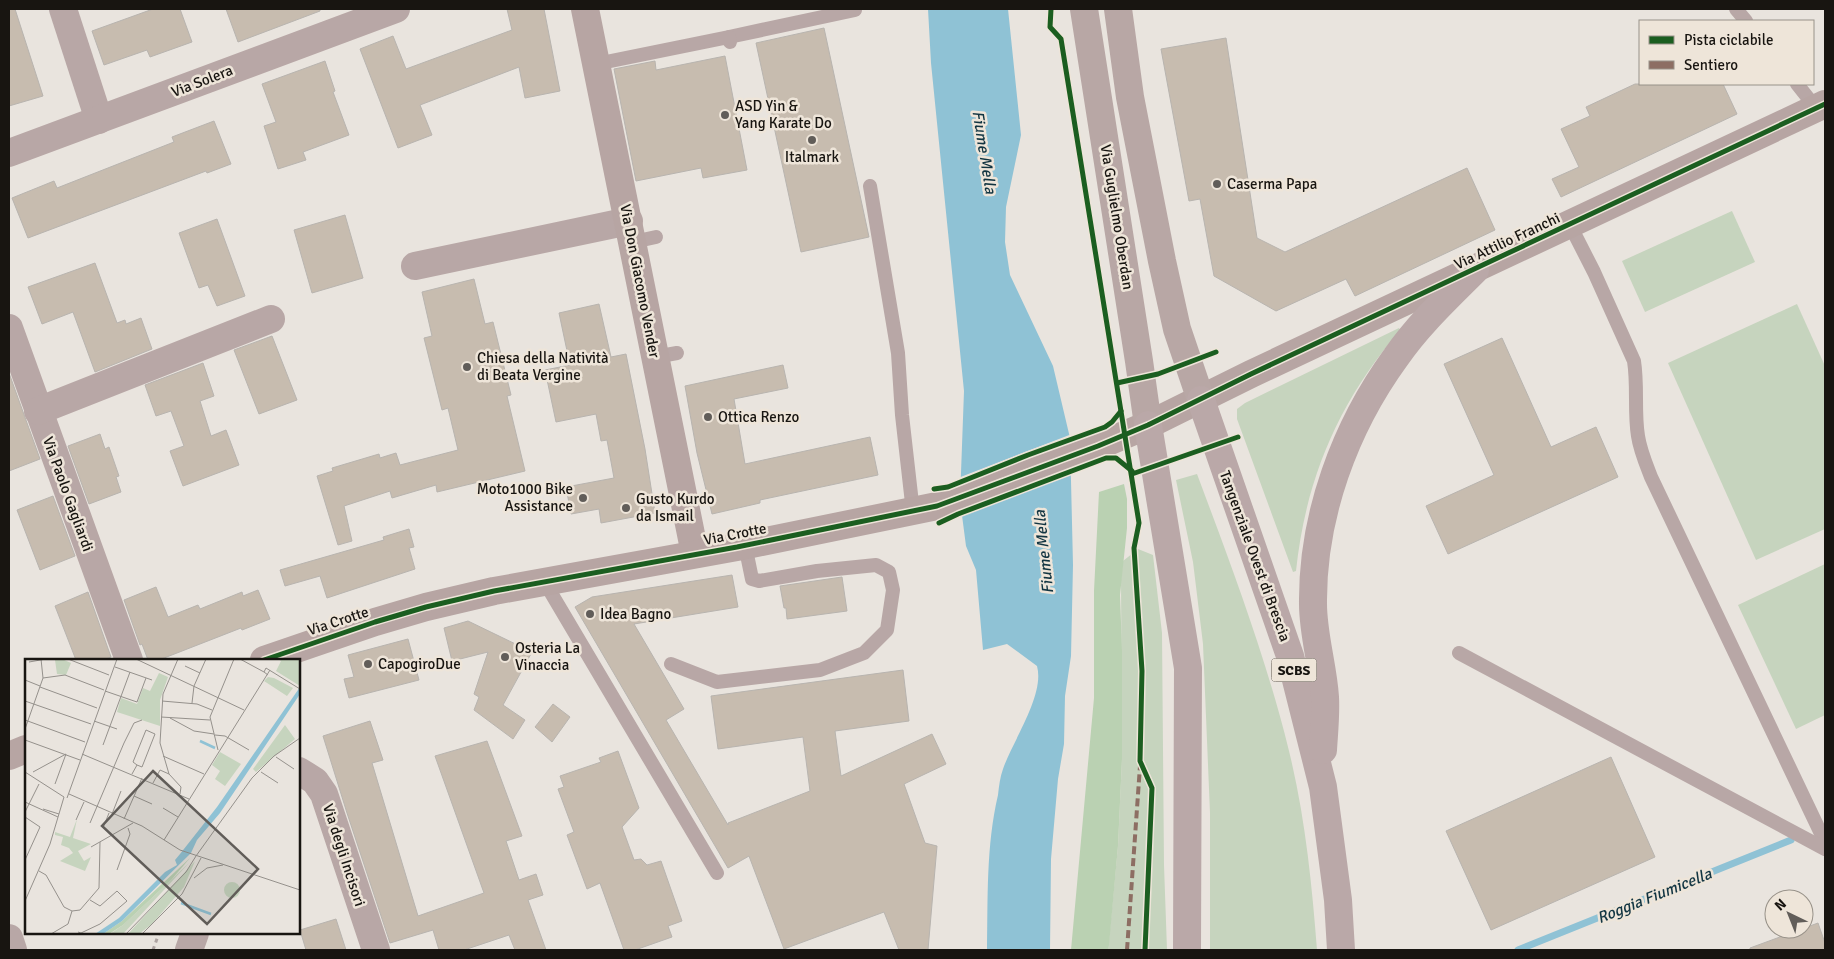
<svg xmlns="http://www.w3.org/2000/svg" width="1834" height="959" font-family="Signika,sans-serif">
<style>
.green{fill:#c6d4be}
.forest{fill:#bad1b2}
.water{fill:#8fc2d5}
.pier{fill:#e9e4de}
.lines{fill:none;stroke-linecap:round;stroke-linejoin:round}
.stream{stroke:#8fc2d5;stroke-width:7}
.building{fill:#c7bcaf;stroke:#b8b4af}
.path{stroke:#aea4a2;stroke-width:3;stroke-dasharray:4 4;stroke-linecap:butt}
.lane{stroke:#b8a7a6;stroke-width:14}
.street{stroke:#b8a7a6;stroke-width:28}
.secondary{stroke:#b7a5a3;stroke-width:28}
.primary{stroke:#b8a7a5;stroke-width:28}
.highway{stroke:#baa8a8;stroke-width:28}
.quiet{stroke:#8d6e63;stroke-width:4;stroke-dasharray:8 4;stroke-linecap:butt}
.cycleway-casing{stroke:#eee5d9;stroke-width:8}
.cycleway{stroke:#1b5e20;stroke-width:5}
.poi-dot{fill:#615d59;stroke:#eee5d9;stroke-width:2}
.labels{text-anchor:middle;stroke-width:5;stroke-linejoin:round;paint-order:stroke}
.shield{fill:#eee5d9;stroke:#58534d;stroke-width:1}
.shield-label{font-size:14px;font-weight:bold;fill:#181511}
.street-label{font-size:15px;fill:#181511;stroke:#eee5d9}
.poi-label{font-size:15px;fill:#181511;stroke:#eee5d9;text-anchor:start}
.water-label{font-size:16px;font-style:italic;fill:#123542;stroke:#eee5d9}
.inset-river{fill:none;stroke:#8fc2d5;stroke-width:2.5}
.inset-road{fill:none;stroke:#95918c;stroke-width:1}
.view{fill:#615d59;fill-opacity:0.15;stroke:#615d59;stroke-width:2.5}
.inset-edge{fill:none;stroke:#181511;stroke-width:2.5}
</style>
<rect width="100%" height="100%" fill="#e9e4de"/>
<g class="green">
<path d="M1732 211 1755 262 1645 312 1622 261Z"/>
<path d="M1797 304 1825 366V529L1756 560 1668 363Z"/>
<path d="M1399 328 1400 330C1339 402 1306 477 1296 571L1293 572 1237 419V409L1245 403Z"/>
<path d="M1197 474C1231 565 1266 657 1289 751 1305 816 1312 884 1317 950H1210V813L1203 644 1193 562 1176 480Z"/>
<path d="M1138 549 1153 555 1162 633 1164 865 1167 950H1108L1118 846 1122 759 1121 579 1123 561Z"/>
<path d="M1825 564V715L1796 729 1738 605Z"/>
</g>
<path class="forest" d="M1124 484 1127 499V528L1120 595 1122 651V759L1118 846 1109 945 1108 950H1071L1094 698V591L1099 492Z"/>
<path class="water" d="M928 9H1008L1021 135 1006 207 1005 242 1010 275 1053 366 1070 438 1073 565 1071 656 1065 696 1064 744 1058 779 1051 859 1050 950H987C988 898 986 846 998 795 999 786 1000 777 1003 769 1013 740 1045 695 1037 666L1007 644 983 650 976 570 966 546 960 500 964 391 931 63Z"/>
<path class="pier" d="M1072 434 1073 473 959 517 957 500 958 478Z"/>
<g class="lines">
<path class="stream" d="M1518 950 1791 840"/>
</g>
<g class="building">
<path d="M9 9H15L43 96 9 106Z"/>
<path d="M153 9H180L192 42 150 57 147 50 104 65 92 31Z"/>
<path d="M226 9H320V11L238 42Z"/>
<path d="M507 9H544L560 91 525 98 519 67 420 105 432 135 398 148 360 49 393 36 406 69 512 30Z"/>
<path d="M824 28 869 237 801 252 756 43Z"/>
<path d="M1226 38 1257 238 1285 252 1467 168 1495 230 1355 296 1346 279 1276 311 1214 276 1200 199 1189 201 1161 49Z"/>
<path d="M725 56 747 170 703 178 701 168 636 181 614 69 655 61 656 70Z"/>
<path d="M325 61 335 91 333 92 349 135 303 152 306 160 278 169 264 126 276 122 262 84Z"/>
<path d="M1635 84H1723L1737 114 1561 197 1552 179 1579 167 1561 129 1590 116 1586 107Z"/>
<path d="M214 121 231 164 207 173 206 171 28 238 12 198 54 181 57 188 174 142 172 137Z"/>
<path d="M345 215 363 278 312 293 294 230Z"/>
<path d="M217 219 245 296 217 306 208 285 199 288 179 233Z"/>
<path d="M95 263 117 323 125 320 126 324 141 318 152 349 95 372 73 312 42 324 28 287Z"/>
<path d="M474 279 485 324 493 322 511 395 507 396 525 471 437 492 436 485 392 498 390 491 344 506 352 541 338 545 317 476 333 471 332 468 379 454 380 458 396 453 400 465 458 450 448 408 442 410 424 338 432 336 422 292Z"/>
<path d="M599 304 611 357 626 354 645 449 655 513 601 523 599 509 571 514 566 487 614 478 607 440 601 441 596 414 556 422 545 370 570 365 559 313Z"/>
<path d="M272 336 297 400 259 414 234 350Z"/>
<path d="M1502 338 1551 447 1596 427 1618 477 1448 554 1426 506 1494 475 1444 364Z"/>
<path d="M203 363 214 396 200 401 211 436 226 430 239 465 183 486 170 451 184 446 171 411 156 416 145 385Z"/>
<path d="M783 365 788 388 734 399 745 464 870 437 878 475 760 500V503L712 514 697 453 685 386Z"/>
<path d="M9 373 40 459 9 471Z"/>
<path d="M100 434 105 449 109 447 119 476 116 477 121 492 89 504 68 446Z"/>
<path d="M53 496 75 556 40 570 17 510Z"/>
<path d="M409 529 414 547 409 548 415 569 327 598 320 576 285 586 280 570 384 540 383 537Z"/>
<path d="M732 575 738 607 634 624 684 709 666 720 728 825V823L810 791 803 737 718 749 711 696 903 670 909 721 835 731 841 776 932 734 946 764 904 784 925 843 937 846 928 950H899L884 912 784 949 749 856 728 868 575 607 592 597Z"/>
<path d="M842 577 847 611 787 619 786 608H784L780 586Z"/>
<path d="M156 587 168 617 198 605 200 609 242 592 243 596 258 590 270 619 242 630 241 628 159 660H148L142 644 140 645 124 600Z"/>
<path d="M88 592 111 657 103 660H76L55 606Z"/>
<path d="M468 621 532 652 503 705 525 720 513 739 474 710 479 697 474 694 488 652 452 661 444 628Z"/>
<path d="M408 639 419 680 349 698 344 679 354 677 348 655Z"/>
<path d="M553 704 570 717 552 742 535 727Z"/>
<path d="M370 721 383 760 372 763 418 916 484 893 435 756 487 741 522 836 506 841 519 880 536 874 543 895 528 900 546 950H515L509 935 464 950H439L433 930 390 943 347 813 323 736Z"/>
<path d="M618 751 639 808 622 827 634 860 641 859 647 865 661 861 682 921 668 926 672 937 635 950H624L600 883 587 889 567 835 574 832 558 789 564 787 560 776 601 762 599 758Z"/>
<path d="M1611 757 1655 857 1491 930 1446 831Z"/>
<path d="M336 919 346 950H306L300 930Z"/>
<path d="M1818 923 1825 943V950H1750V948Z"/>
</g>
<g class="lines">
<path class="path" d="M153 950 159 933"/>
<g class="lane">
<path d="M1736 9 1746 21"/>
<path d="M729 37 855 10"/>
<path d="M596 64 729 37 730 42"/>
<path d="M1797 84 1816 108"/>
<path d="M870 186 898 353 902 415 913 512"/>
<path d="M1570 225 1594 272 1634 361C1638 386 1634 412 1638 436 1640 450 1646 464 1651 477L1825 842"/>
<path d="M633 242 656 237"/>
<path d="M655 357 677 353"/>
<path d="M544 581 717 873"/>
<path d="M1459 653 1825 849"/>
<path d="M671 664 717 682 820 670 864 653 887 630 893 590 889 572 876 565 817 571 759 581 752 579 745 545"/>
</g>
<g class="street">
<path d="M63 9 99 120"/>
<path d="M9 153 396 9"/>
<path d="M415 266 629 221"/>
<path d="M9 328 129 660"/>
<path d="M38 411 271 319"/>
<path d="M299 771 315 781 324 794 376 950"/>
<path d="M9 938 13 950"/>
<path d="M189 950 195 933"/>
</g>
<g class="secondary">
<path d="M585 9 695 554"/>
<path d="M264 660 375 622 426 607 494 591 737 547 937 506 1098 446 1148 425 1251 374 1825 104"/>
<path d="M9 756 26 749"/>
</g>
<g class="primary">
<path d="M1084 9 1139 361 1148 425"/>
<path d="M1118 9 1130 97 1162 261 1177 329 1201 400"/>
</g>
<g class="highway">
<path d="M1201 400 1290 656 1323 787 1338 900 1341 950"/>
<path d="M1148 425 1188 668 1187 950"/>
<path d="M1323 750C1324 733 1326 715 1325 697 1323 666 1313 635 1313 604 1312 516 1345 427 1396 357 1418 325 1447 298 1475 270"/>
</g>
<path class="quiet" d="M1127 950 1140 766"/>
<g class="cycleway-casing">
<g id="cycleway">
<path d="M1051 9 1050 27 1061 39 1139 523 1134 548 1142 671 1140 761 1152 788 1145 950"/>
<path d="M1117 383 1158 374 1216 352"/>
<path d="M1132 474 1238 437"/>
<path d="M934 489 948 487 1028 455 1105 427 1112 422 1121 411"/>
<path d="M939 523 958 514 1106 458H1116L1132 471"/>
<path d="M264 660 375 622 426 607 494 591 737 547 937 506 1098 446 1148 425 1251 374 1825 104"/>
</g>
</g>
<use href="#cycleway" class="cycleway"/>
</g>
<g class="poi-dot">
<circle cx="725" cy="115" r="5"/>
<circle cx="812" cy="140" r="5"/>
<circle cx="1217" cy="184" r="5"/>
<circle cx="467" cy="367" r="5"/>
<circle cx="708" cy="417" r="5"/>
<circle cx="583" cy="498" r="5"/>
<circle cx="626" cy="508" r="5"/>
<circle cx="590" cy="614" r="5"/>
<circle cx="505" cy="657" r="5"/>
<circle cx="368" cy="664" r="5"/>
</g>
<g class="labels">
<rect class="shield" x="1271.5" y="658.5" width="45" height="23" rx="4"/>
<g class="shield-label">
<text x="1294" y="675">SCBS</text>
</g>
<g class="street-label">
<text transform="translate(202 81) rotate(-21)" y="5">Via Solera</text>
<text transform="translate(1117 217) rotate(81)" y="5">Via Guglielmo Oberdan</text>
<text transform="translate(1507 241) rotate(-25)" y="5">Via Attilio Franchi</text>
<text transform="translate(640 281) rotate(79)" y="5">Via Don Giacomo Vender</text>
<text transform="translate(68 494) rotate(70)" y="5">Via Paolo Gagliardi</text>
<text transform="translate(735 534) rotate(-11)" y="5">Via Crotte</text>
<text transform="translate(1255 556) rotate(70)" y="5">Tangenziale Ovest di Brescia</text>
<text transform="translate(338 621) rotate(-18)" y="5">Via Crotte</text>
<text transform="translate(344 855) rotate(72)" y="5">Via degli Incisori</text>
</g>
<g class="poi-label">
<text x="735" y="111">ASD Yin &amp;<tspan x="735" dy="17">Yang Karate Do</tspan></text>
<text x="812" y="162" text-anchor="middle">Italmark</text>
<text x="1227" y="189">Caserma Papa</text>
<text x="477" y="363">Chiesa della Natività<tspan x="477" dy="17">di Beata Vergine</tspan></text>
<text x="718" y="422">Ottica Renzo</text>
<text x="573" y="494" text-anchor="end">Moto1000 Bike<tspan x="573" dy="17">Assistance</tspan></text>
<text x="636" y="504">Gusto Kurdo<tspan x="636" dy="17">da Ismail</tspan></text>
<text x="600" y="619">Idea Bagno</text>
<text x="515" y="653">Osteria La<tspan x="515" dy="17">Vinaccia</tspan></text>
<text x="378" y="669">CapogiroDue</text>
</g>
<g class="water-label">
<text transform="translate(985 152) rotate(81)" y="6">Fiume Mella</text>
<text transform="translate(1043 552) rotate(-96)" y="6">Fiume Mella</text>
<text transform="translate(1654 895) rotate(-22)" y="6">Roggia Fiumicella</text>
</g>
</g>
<g transform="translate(25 659)">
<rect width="275" height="275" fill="#e9e4de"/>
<path d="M37 0 46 4 41 16 32 15 30 1ZM253 0H275V27L251 12 256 2ZM134 14 143 18 135 41V67L92 53 96 39 112 45 118 29 125 32ZM243 18 249 19 268 29 262 37 239 22ZM260 66 270 80 231 113 228 110ZM195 93 216 105 200 127 190 120 195 112 187 106ZM52 160 48 179 66 185 53 192 59 202 66 198 60 212 35 202 48 194 44 189 36 186 38 178 30 176V173L45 178ZM170 202 159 228 127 265 114 275H103ZM164 204 98 275H85L98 266ZM199 231a8 8 0 1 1 16 0a8 8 0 1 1-16 0Z" fill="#c6d4be"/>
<path d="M165 199 147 220 98 266 84 275H78L97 262Z" fill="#bad1b2"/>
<path d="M275 28V35L195 154 172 181 166 194 97 262 78 275H70L94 259 140 213 152 206 150 201 155 195 192 148Z" fill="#8fc2d5"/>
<path class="inset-river" d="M175 82 190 89M156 244 186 255"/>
<path class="inset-road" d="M43 0 84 16M111 0 219 51M153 0 138 35 135 84 144 115 156 128 155 135M215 0 239 13M4 3 21 0M160 7 175 14M90 8 127 21M243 16 239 13 241 9 275 30M18 19 40 16 79 31M0 21 15 27M15 28 72 49M80 32 112 43 121 19M0 42 66 65M137 42 172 45 187 51M167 44 169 27 181 0M136 58 185 61M145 59 169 72 189 75M0 61 60 83M69 62 92 70M0 70 18 19 16 0M190 76 200 77 224 91M0 81 55 101M78 86 105 13M193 91 185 58 209 0M57 95 164 140M138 97 179 115M251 98 269 110M0 113 39 138 25 185 0 242M8 113 41 95M236 113 253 124M107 115 112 106 108 103 121 71 130 75 117 108 112 106M128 124 135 111 144 115M30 125 41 95M44 135 117 167 155 191 275 231M109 137 127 145M42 139 92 0M0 143 33 158M138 149 153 158M18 150 34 155M0 153 14 125M87 155 96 132M0 158 15 168 0 201M99 160 117 119M51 161 59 143M65 164 99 84 109 64 117 61M78 169 84 154M139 181 245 11M66 188 108 164M171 197 227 119 249 97 275 79M92 211 105 175 103 169M14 212 21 216 39 248 47 252 55 251 74 229 75 183M169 219 182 209 198 206M53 273 56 274 75 265 102 242 92 232 75 247 65 241M26 275 43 265 47 252M101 275 161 213 171 197M117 275 157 235 176 199"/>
<path class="view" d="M128 112 233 210 182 265 77 167Z"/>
<rect width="275" height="275" class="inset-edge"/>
</g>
<rect width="1834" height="959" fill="none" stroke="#181511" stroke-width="20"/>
<rect x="1639" y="20" width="175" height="65" fill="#eee5d9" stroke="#989289"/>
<rect x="1649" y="36" width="25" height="8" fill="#1b5e20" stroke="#989289"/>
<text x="1684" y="45" font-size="15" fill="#181511">Pista ciclabile</text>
<rect x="1649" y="61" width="25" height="8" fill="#8d6e63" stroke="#989289"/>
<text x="1684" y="70" font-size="15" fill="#181511">Sentiero</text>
<g transform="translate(1789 914) rotate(317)"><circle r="24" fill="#eee5d9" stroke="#989289"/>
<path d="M0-4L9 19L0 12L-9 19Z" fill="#615d59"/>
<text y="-8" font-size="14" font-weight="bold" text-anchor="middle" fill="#181511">N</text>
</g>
</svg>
